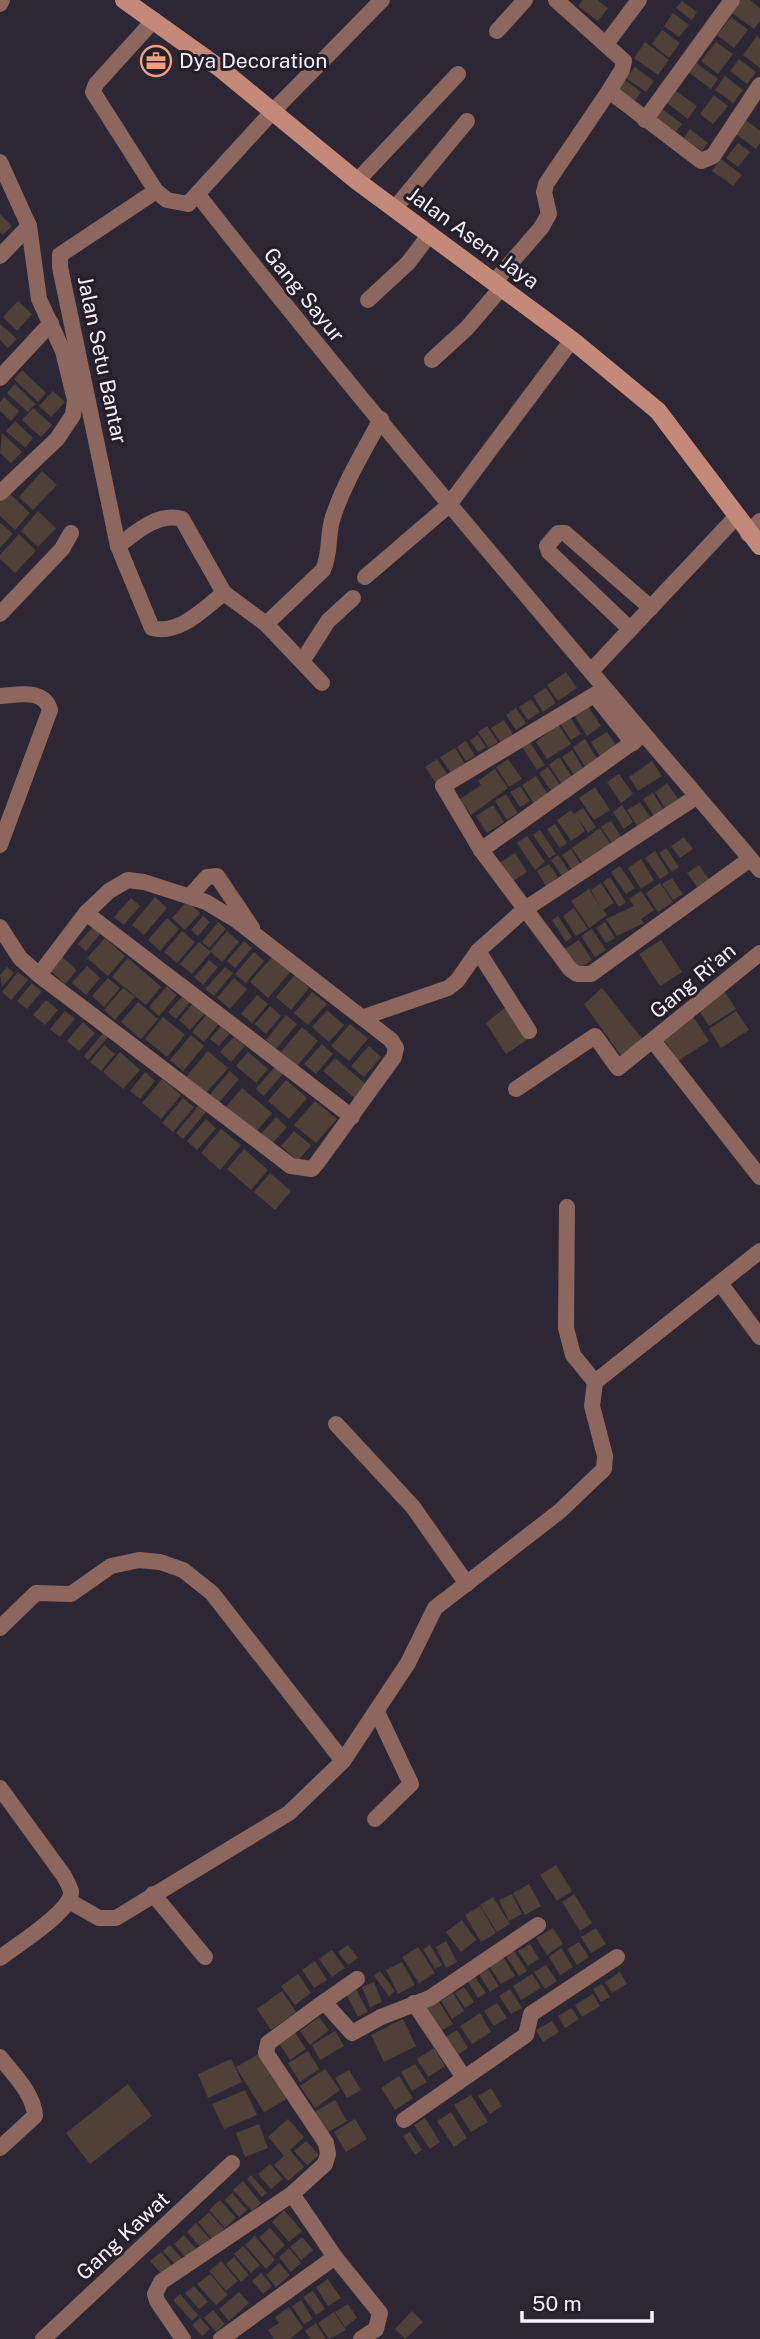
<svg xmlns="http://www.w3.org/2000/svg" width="760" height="2339" font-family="'Public Sans',sans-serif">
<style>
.building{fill:#4f4138}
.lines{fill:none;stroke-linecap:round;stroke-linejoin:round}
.street{stroke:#8d675e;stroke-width:16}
.secondary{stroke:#c5897a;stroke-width:18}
.labels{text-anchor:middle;stroke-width:6;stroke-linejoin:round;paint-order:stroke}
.poi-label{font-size:21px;fill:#f6f2fc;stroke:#231e2a;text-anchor:start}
.street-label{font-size:21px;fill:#f6f2fc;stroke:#231e2a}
</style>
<rect width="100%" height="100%" fill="#2d2735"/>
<g class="building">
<path d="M583 0H597L608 8 598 21 578 6Z"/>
<path d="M741 0H750L760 8V21L754 29 732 13Z"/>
<path d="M682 1 697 12 692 20 676 8Z"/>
<path d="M673 13 689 25 679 37 664 26Z"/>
<path d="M731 17 748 30 734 48 717 35Z"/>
<path d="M662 30 680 43 669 58 652 44Z"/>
<path d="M757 36 760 39V68L743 55Z"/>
<path d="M645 42 669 60 658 75 634 58Z"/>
<path d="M716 42 733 54 718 74 701 61Z"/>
<path d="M739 59 756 72 747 84 730 71Z"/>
<path d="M695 62 718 79 711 89 688 72Z"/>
<path d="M635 67 654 81 646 92 626 78Z"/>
<path d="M725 76 743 90 733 103 715 90Z"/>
<path d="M625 80 641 92 633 103 616 90Z"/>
<path d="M676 91 697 106 688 119 667 103Z"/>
<path d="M714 95 728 106 713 124 700 114Z"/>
<path d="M661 108 682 124 676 132 655 116Z"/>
<path d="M746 120 760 131V143L756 149 736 134Z"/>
<path d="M690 129 708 143 702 151 684 138Z"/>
<path d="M738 143 750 152 738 167 726 158Z"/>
<path d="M721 159 742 175 733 186 712 171Z"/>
<path d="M0 214 12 226 3 235 0 232Z"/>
<path d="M18 301 32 314 17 331 3 317Z"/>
<path d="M0 324 17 339 8 348 0 340Z"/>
<path d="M22 370 46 393 38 402 14 379Z"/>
<path d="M15 384 35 404 28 412 7 393Z"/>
<path d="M53 391 65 402 51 417 39 406Z"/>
<path d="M4 397 19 411 11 421 0 411V402Z"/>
<path d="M33 408 52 425 41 437 22 420Z"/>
<path d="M15 421 33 438 25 448 6 431Z"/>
<path d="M2 433 22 452 11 463 0 453Z"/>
<path d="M42 471 57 485 33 510 19 497Z"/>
<path d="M6 490 30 513 15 530 0 516V497Z"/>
<path d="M38 511 56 528 38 547 21 531Z"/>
<path d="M1 523 13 534 0 548V524Z"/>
<path d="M19 534 36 551 15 573 0 559V555Z"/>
<path d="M566 672 577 688 558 701 547 685Z"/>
<path d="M546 688 556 703 543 712 533 696Z"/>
<path d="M531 699 540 712 528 720 519 707Z"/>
<path d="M588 706 601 726 587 736 574 715Z"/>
<path d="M516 708 526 723 516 730 506 715Z"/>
<path d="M570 717 581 734 571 740 560 723Z"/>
<path d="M504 720 513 734 501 743 491 728Z"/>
<path d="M558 724 571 744 547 759 536 742Z"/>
<path d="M487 726 498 742 489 748 478 732Z"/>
<path d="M607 732 618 748 601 758 591 742Z"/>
<path d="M478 735 486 747 478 752 470 740Z"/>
<path d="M585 739 598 760 586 768 573 747Z"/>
<path d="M466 741 475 756 466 761 457 747Z"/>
<path d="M529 741 545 765 537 770 522 747Z"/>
<path d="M455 748 467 767 453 776 440 757Z"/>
<path d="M572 750 583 768 574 775 562 757Z"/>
<path d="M559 757 573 778 562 785 549 765Z"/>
<path d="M437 759 449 777 437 785 425 767Z"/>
<path d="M508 759 522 779 509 787 496 767Z"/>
<path d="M652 761 662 776 638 791 629 777Z"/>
<path d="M548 767 561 786 552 792 539 773Z"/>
<path d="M495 769 508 788 471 815 460 799 481 785 478 781Z"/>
<path d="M619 774 633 794 621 803 607 782Z"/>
<path d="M536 776 549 796 535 805 522 785Z"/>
<path d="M667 783 678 799 665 808 655 792Z"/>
<path d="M520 786 530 801 520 807 510 792Z"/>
<path d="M595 787 610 810 594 820 579 798Z"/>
<path d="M653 793 663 809 654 816 643 799Z"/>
<path d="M506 794 518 813 507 820 495 801Z"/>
<path d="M640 802 651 818 638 827 627 810Z"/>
<path d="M493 805 504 822 487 833 476 816Z"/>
<path d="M622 805 633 822 624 829 613 812Z"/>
<path d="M583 808 596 827 588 833 578 818 585 831 571 841 557 820 571 810 574 814Z"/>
<path d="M611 821 622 838 613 845 601 827Z"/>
<path d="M555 824 567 843 560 848 547 829Z"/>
<path d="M600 828 611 845 584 865 572 848Z"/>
<path d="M540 830 556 854 549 858 533 835Z"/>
<path d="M527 836 545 862 535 870 517 843Z"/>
<path d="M684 837 693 849 680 858 671 846Z"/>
<path d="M666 848 679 867 672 872 659 853Z"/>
<path d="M571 849 581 865 573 871 562 855Z"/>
<path d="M655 851 669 873 660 879 645 858Z"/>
<path d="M515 853 527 872 512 882 499 863Z"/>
<path d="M558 855 571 874 564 879 551 860Z"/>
<path d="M641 859 654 880 641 889 628 868Z"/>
<path d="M549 864 558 877 546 886 537 871Z"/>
<path d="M699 865 709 879 697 887 687 873Z"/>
<path d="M620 866 635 888 626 894 611 872Z"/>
<path d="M610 877 626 902 619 907 603 882Z"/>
<path d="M672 878 683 894 673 900 662 884Z"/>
<path d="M601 883 614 903 603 910 607 915 589 928 571 901 589 889 601 908 591 890Z"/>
<path d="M660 883 673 902 658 912 646 893Z"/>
<path d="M641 891 654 910 641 919 644 923 617 936 606 919 634 906 629 899Z"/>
<path d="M155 897 167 908 144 935 132 925Z"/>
<path d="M131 898 140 906 124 925 114 917Z"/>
<path d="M187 901 200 913 185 930 172 918Z"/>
<path d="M574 908 588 929 576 936 563 916Z"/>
<path d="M203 916 210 922 198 936 191 930Z"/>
<path d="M558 916 572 937 566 942 552 920Z"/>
<path d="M167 918 179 929 160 951 148 940Z"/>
<path d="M218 922 226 929 209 948 202 942Z"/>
<path d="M605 922 615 938 606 943 596 928Z"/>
<path d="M93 927 100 934 86 951 78 944Z"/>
<path d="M592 929 606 950 595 957 581 936Z"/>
<path d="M182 931 195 942 177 963 164 952Z"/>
<path d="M227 931 239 942 222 962 210 951Z"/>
<path d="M105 938 125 956 108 976 87 958Z"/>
<path d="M579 940 592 960 578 969 565 949Z"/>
<path d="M661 940 682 972 660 986 639 954Z"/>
<path d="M244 941 252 948 235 968 227 961Z"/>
<path d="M199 942 211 952 192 974 180 964Z"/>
<path d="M254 952 264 961 246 983 235 974Z"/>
<path d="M273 956 291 971 268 998 250 982Z"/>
<path d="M62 957 77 970 65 984 51 971Z"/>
<path d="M128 958 161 987 146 1005 112 977Z"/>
<path d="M209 960 218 967 203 985 194 977Z"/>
<path d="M87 966 100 978 86 995 72 983Z"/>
<path d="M7 967 14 973 2 987 0 975Z"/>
<path d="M225 967 233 973 214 996 205 989Z"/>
<path d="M18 972 28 980 11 1000 2 992Z"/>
<path d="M295 975 309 988 291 1010 276 997Z"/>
<path d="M108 978 120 988 104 1007 92 996Z"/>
<path d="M234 978 247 989 230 1009 217 998Z"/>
<path d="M32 983 42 991 27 1009 17 1001Z"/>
<path d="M167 986 177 995 159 1016 149 1007Z"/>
<path d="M123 988 135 997 115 1020 104 1010Z"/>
<path d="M602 988 644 1041 622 1057 584 1004Z"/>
<path d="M722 988 736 1009 709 1026 696 1006Z"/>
<path d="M312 992 327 1004 308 1025 294 1013Z"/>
<path d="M257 995 268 1004 252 1023 241 1014Z"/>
<path d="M183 996 190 1002 176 1019 168 1012Z"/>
<path d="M46 1000 58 1010 45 1025 33 1015Z"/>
<path d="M195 1001 207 1011 190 1030 179 1020Z"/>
<path d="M138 1002 158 1019 141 1039 121 1022Z"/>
<path d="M270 1006 281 1016 266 1034 255 1024Z"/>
<path d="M506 1007 528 1039 506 1054 486 1023Z"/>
<path d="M327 1010 344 1025 329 1042 312 1027Z"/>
<path d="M65 1011 75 1019 60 1037 50 1029Z"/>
<path d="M736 1011 749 1030 721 1048 709 1029Z"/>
<path d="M206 1015 218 1025 204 1042 192 1032Z"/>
<path d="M286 1015 297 1024 276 1049 266 1040Z"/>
<path d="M692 1015 709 1041 678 1061 662 1037Z"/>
<path d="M163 1017 185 1035 167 1057 145 1039Z"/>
<path d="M83 1022 95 1033 79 1051 67 1041Z"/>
<path d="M350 1024 368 1039 349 1061 331 1046Z"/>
<path d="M221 1026 229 1034 219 1046 210 1039Z"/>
<path d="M302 1027 318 1041 297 1066 281 1052Z"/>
<path d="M104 1032 109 1036 88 1060 84 1056Z"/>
<path d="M191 1035 204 1046 183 1071 170 1060Z"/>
<path d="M234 1037 245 1046 231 1062 220 1052Z"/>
<path d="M322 1044 333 1054 316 1074 304 1064Z"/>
<path d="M104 1045 115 1054 101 1071 90 1062Z"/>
<path d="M369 1046 381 1057 364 1077 351 1066Z"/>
<path d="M208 1051 228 1068 206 1093 186 1077Z"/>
<path d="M120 1052 140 1070 123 1089 103 1072Z"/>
<path d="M248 1052 268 1069 256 1083 236 1066Z"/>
<path d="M335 1058 367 1085 356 1099 323 1071Z"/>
<path d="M279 1062 287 1069 264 1096 256 1089Z"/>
<path d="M230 1071 239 1079 217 1105 208 1097Z"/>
<path d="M145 1072 155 1081 140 1099 130 1091Z"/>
<path d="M162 1079 181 1095 161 1119 142 1103Z"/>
<path d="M286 1080 307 1098 289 1119 268 1101Z"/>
<path d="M242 1088 272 1113 255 1133 225 1108Z"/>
<path d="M183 1098 194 1107 173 1132 162 1123Z"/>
<path d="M315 1101 337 1119 316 1143 294 1125Z"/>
<path d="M200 1104 207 1111 183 1139 176 1133Z"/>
<path d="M276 1117 287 1127 271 1145 260 1135Z"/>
<path d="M206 1119 216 1128 197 1150 187 1141Z"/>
<path d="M221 1129 241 1145 220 1170 201 1153Z"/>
<path d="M294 1131 311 1145 298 1161 281 1146Z"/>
<path d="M244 1149 268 1170 251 1190 227 1169Z"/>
<path d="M270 1173 291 1191 275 1210 254 1192Z"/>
<path d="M556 1865 572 1891 557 1901 540 1875Z"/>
<path d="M529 1884 541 1906 525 1915 513 1893Z"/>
<path d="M512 1894 522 1914 509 1921 499 1900Z"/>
<path d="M574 1894 592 1923 580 1931 562 1902Z"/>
<path d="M493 1897 510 1924 497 1932 480 1905Z"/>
<path d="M480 1906 496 1933 481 1942 465 1915Z"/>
<path d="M462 1920 476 1940 461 1952 446 1932Z"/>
<path d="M553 1928 563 1944 547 1955 536 1938Z"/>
<path d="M596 1928 606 1944 591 1953 581 1937Z"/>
<path d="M446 1941 457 1962 446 1968 436 1947Z"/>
<path d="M579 1942 589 1957 577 1965 567 1949Z"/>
<path d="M530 1944 539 1959 528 1966 518 1951Z"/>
<path d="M348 1945 358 1958 348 1965 338 1952Z"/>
<path d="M430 1945 442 1965 435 1969 423 1949Z"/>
<path d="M418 1947 435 1973 419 1983 402 1957Z"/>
<path d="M561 1948 573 1967 560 1975 549 1957Z"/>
<path d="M332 1950 345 1968 332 1977 319 1959Z"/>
<path d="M514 1951 527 1971 519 1976 506 1956Z"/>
<path d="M503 1957 515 1976 501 1984 489 1966Z"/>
<path d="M315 1961 327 1980 314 1988 302 1970Z"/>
<path d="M402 1962 415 1985 398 1994 386 1970Z"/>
<path d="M546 1965 557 1981 545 1989 534 1972Z"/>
<path d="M488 1969 499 1986 490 1992 479 1974Z"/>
<path d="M380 1971 395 1991 389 1996 374 1976Z"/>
<path d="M620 1972 627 1984 612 1993 605 1982Z"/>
<path d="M298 1974 311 1993 295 2005 281 1986Z"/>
<path d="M532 1974 541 1988 521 2000 513 1986Z"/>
<path d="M475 1977 486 1993 478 1998 468 1982Z"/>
<path d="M374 1982 382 2002 370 2007 362 1987Z"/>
<path d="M602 1984 610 1997 601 2002 593 1989Z"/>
<path d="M355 1987 368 2012 358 2017 345 1992Z"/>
<path d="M464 1987 474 2002 465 2008 455 1993Z"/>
<path d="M510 1989 522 2008 511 2014 499 1996Z"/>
<path d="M282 1991 296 2012 271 2030 257 2009Z"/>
<path d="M453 1993 464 2011 452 2019 441 2001Z"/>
<path d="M593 1994 600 2006 582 2017 575 2005Z"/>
<path d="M438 2000 453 2024 441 2031 426 2008Z"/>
<path d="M497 2003 507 2018 494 2026 484 2011Z"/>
<path d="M571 2008 579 2019 565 2028 558 2016Z"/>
<path d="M480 2013 491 2032 472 2044 460 2026Z"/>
<path d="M319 2017 329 2030 310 2045 300 2031Z"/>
<path d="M403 2019 416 2046 384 2062 371 2035Z"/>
<path d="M552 2021 559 2032 543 2042 536 2030Z"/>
<path d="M457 2030 468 2048 456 2056 444 2038Z"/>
<path d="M294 2031 306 2049 290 2060 278 2042Z"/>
<path d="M335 2031 344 2046 320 2060 312 2045Z"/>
<path d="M434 2048 445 2066 428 2077 417 2059Z"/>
<path d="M308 2051 319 2069 300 2082 288 2063Z"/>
<path d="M259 2054 272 2074 263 2080 274 2074 287 2099 264 2112 236 2067Z"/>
<path d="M231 2059 242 2082 208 2098 198 2074Z"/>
<path d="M415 2064 427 2082 412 2091 401 2072Z"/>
<path d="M325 2069 340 2090 315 2108 300 2086Z"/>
<path d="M349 2070 361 2090 347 2098 335 2078Z"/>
<path d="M399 2076 413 2098 395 2110 381 2088Z"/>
<path d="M128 2084 152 2116 90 2164 66 2133Z"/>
<path d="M491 2088 502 2106 490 2114 478 2096Z"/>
<path d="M245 2090 257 2115 224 2129 212 2104Z"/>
<path d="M471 2095 488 2122 471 2132 454 2105Z"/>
<path d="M335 2100 347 2121 325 2134 313 2113Z"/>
<path d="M451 2112 467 2138 454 2147 437 2121Z"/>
<path d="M425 2118 440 2142 430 2149 414 2125Z"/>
<path d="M288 2119 304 2137 290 2150 304 2167 288 2181 274 2165 284 2156 268 2137Z"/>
<path d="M355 2119 367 2139 346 2152 334 2132Z"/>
<path d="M259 2124 268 2148 245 2157 236 2133Z"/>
<path d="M410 2132 422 2150 415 2155 403 2136Z"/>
<path d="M306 2141 319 2155 307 2165 294 2151Z"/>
<path d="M270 2164 283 2179 271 2189 258 2174Z"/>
<path d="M251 2175 267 2193 262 2197 247 2179Z"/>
<path d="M243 2181 261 2203 252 2211 233 2190Z"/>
<path d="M232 2193 247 2210 239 2217 225 2200Z"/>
<path d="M220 2200 236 2218 225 2228 209 2210Z"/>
<path d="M284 2210 302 2231 289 2242 272 2222Z"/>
<path d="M209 2212 224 2229 212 2239 198 2222Z"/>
<path d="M196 2223 210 2239 201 2248 187 2232Z"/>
<path d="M270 2228 285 2245 274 2255 259 2237Z"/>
<path d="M184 2235 198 2251 188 2260 174 2244Z"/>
<path d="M255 2236 275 2260 266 2269 245 2245Z"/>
<path d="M302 2237 313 2250 301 2260 290 2247Z"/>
<path d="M170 2245 184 2261 177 2267 163 2251Z"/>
<path d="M243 2246 260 2265 251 2273 234 2254Z"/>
<path d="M289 2248 301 2263 291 2272 279 2257Z"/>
<path d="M161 2252 175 2269 165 2278 150 2261Z"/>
<path d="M234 2257 249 2275 241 2282 226 2264Z"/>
<path d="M221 2261 238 2281 226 2291 209 2271Z"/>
<path d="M279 2263 290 2275 276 2287 266 2275Z"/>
<path d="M261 2273 272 2286 263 2294 252 2281Z"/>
<path d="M210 2274 228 2295 216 2305 197 2284Z"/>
<path d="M328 2279 341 2298 328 2306 316 2287Z"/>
<path d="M194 2286 208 2302 199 2309 185 2293Z"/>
<path d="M313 2291 325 2309 316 2315 303 2297Z"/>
<path d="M239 2292 249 2303 229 2321 219 2309Z"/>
<path d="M180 2294 198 2315 192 2321 173 2300Z"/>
<path d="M301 2300 313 2319 304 2324 292 2306Z"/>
<path d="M348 2304 357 2318 345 2327 335 2312Z"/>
<path d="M289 2307 303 2328 290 2339H274L268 2330 279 2323 275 2317Z"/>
<path d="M213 2310 225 2324 216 2332 204 2318Z"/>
<path d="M412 2311 423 2322 405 2339 395 2329Z"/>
<path d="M334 2312 346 2330 329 2339 318 2323Z"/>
<path d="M200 2318 210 2329 202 2336 192 2325Z"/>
<path d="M316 2323 326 2339H311L305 2331Z"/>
</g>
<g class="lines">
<g class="street">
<path d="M556 0 624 61 622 70 609 91 701 161 713 156 760 85"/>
<path d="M0 4 2 0"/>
<path d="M154 20 96 84 93 92 156 191 167 200 188 204 273 111 382 0"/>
<path d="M497 31 525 0"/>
<path d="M606 44 639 0"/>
<path d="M645 120 732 0"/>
<path d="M0 162 29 226 39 299 63 351 75 400 73 415 57 439 0 493"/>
<path d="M357 181 458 74"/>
<path d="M156 191 60 255V267L118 546 152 628C180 635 203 609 224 593"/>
<path d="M198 195C379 426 570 647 760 870"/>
<path d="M395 208 467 121"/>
<path d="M0 256 29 226"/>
<path d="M495 281 541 228 549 214 544 192 546 184 609 91"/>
<path d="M368 300 408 263 430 234"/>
<path d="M432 360 467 328 502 287"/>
<path d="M0 378 51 323"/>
<path d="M748 534 760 521"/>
<path d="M118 546C136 532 158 512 182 519L224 593 266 624 322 683"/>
<path d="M365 577 448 506 572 340"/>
<path d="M0 614 62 549 71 533"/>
<path d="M266 624 323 570C331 553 327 534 333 517 344 483 364 451 381 419"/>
<path d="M630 629 549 552 547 546 558 533H565L651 608"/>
<path d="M303 660 328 621 353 598"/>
<path d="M591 671 736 517"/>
<path d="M604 689 443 786 481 850 570 969 577 974H591L750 859"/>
<path d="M0 696C17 695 44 688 50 710L0 845"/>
<path d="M596 697 633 743"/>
<path d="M481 850 643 735"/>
<path d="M190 896 207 877 217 876 252 928"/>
<path d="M86 913 352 1117"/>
<path d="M0 927 20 958 39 975 291 1166 312 1169 317 1163 394 1057 396 1048 391 1040 236 920 206 902 144 882 128 880 109 891 86 913 39 975"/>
<path d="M478 951 529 1031"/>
<path d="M364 1017 448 988 457 981 478 951 525 909 696 797"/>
<path d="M654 1042 760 1177"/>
<path d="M516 1089 595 1036 618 1068 760 953"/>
<path d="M567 1207 566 1328 573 1355 595 1382"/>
<path d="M720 1283 760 1337"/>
<path d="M336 1424 413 1507 467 1584"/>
<path d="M0 1628 36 1593 71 1594 111 1566 139 1560 160 1562 183 1570 212 1593 343 1761"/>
<path d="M0 1788 64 1876C66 1880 70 1887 71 1891 73 1911 15 1946 0 1958"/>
<path d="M375 1819 411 1784 377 1712"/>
<path d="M153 1894 205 1957"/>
<path d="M69 1901 99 1918H116L289 1813 343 1761 408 1663 435 1608 560 1511 604 1469 605 1456 592 1406 595 1382 760 1251"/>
<path d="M324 2002 357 1979"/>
<path d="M414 2003 463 2076"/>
<path d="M0 2057C13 2074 34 2094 35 2116L0 2148"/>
<path d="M404 2120 526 2035 531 2014 617 1957"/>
<path d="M292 2194 335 2257 380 2313 376 2329 361 2339"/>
<path d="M43 2339 232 2163"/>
<path d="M183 2339 157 2301 155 2294 161 2282 292 2194 325 2164 328 2154 326 2143 266 2053 268 2043 324 2002 352 2033 381 2017 430 1998 538 1925"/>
<path d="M221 2339 335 2257"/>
</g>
<path class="secondary" d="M124 0 221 69 357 181 572 340 658 411 760 546"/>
</g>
<defs>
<g id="office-ring" transform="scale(1.575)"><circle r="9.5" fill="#231e2a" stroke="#f2a07f" stroke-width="1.5"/><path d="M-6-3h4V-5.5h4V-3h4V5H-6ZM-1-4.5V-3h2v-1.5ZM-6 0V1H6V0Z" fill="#f2a07f"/></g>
</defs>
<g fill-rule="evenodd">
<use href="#office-ring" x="156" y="61"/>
</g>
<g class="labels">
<g class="poi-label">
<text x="179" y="68">Dya Decoration</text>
</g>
<g class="street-label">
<text transform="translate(473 238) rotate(36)" y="7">Jalan Asem Jaya</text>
<text transform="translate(304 295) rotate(51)" y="7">Gang Sayur</text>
<text transform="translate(102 360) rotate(78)" y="7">Jalan Setu Bantar</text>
<text transform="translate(693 981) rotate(-40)" y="7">Gang Ri'an</text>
<text transform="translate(123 2236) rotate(-43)" y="7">Gang Kawat</text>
</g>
</g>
<path d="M522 2311v10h130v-10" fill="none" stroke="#f6f2fc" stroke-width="3.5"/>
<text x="532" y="2311" font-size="21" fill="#f6f2fc" stroke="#231e2a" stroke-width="5" paint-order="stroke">50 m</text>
</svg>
